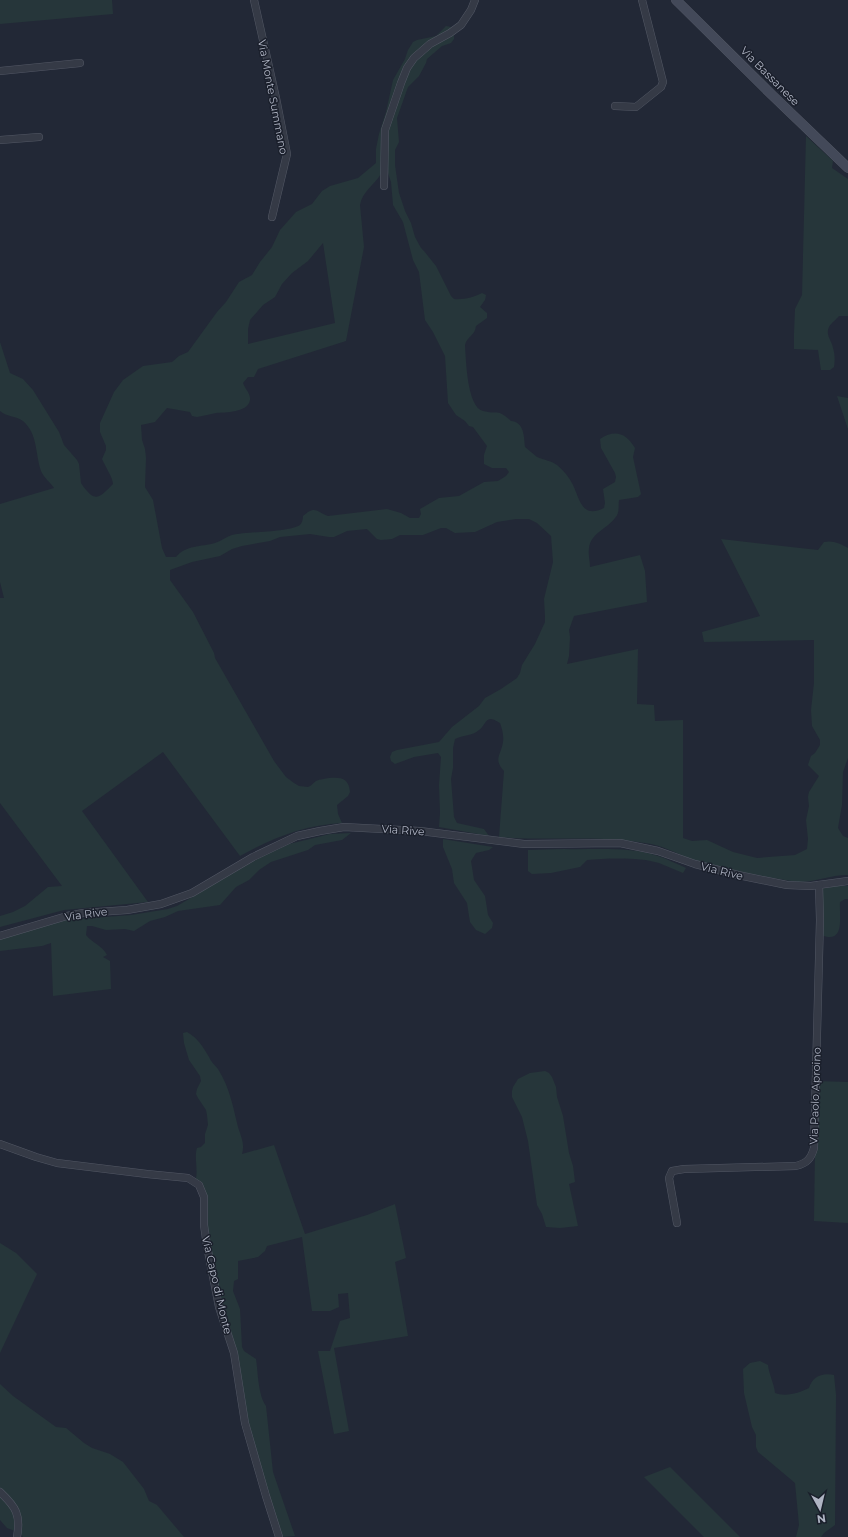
<svg xmlns="http://www.w3.org/2000/svg" width="848" height="1537" font-family="Montserrat,sans-serif">
<style>
.green{fill:#26363a;fill-rule:evenodd}
.lines{fill:none;stroke-linecap:round;stroke-linejoin:round}
.street-casing{stroke:#525764;stroke-width:8}
.secondary-casing{stroke:#525764;stroke-width:10}
.street{stroke:#353a46;stroke-width:7}
.secondary{stroke:#434959;stroke-width:9}
.labels{text-anchor:middle;stroke-width:3;stroke-linejoin:round;paint-order:stroke}
.street-label{font-size:11px;fill:#afb4c3;stroke:#1a1f2b}
</style>
<rect width="100%" height="100%" fill="#222836"/>
<g class="green">
<path d="M0 0H112L113 14 0 24Z"/>
<path d="M446 26 451 27 454 30V39L451 43 442 46 427 59 426 63 419 76 408 87 397 118 399 142 395 150V165L399 193 405 211 411 223 415 237 421 248 424 251 436 266 451 296 454 299C464 300 474 297 482 293L486 295 485 300 480 307 487 313V318L476 326C475 336 467 336 465 345 466 360 467 407 483 411 498 415 497 408 511 421 524 422 524 436 525 447 529 450 533 454 537 457 544 460 552 461 557 465 564 471 569 477 573 485 580 500 582 519 604 508L605 503 603 489 615 482 616 477 615 473 601 448 600 439C615 429 626 433 635 448L633 457 641 494 638 497 619 500C618 507 620 513 615 518 607 529 591 533 589 548 588 554 590 561 590 567L640 555 645 571 647 602 574 616 569 630 570 637 569 656 567 664 638 649 637 704 654 705 655 721 683 720V838L692 841 707 840 733 852 757 858 795 855 807 849 808 839 806 820 809 806 808 797 809 792 819 776 808 765 811 756 815 753 820 745V740L812 726 811 710 814 683V640L704 642 702 632 760 616 721 539 818 550 824 542C833 540 841 544 848 548V758L843 772 842 805 838 828 843 836 848 838V875C830 875 816 882 798 882 765 877 723 869 691 859 675 853 662 845 645 843 597 835 547 841 499 837L504 771C493 759 501 755 503 742 504 736 502 728 500 723 498 722 494 719 491 719 485 719 484 727 479 730 472 736 463 735 455 739L453 748V768L451 779 454 817 457 823 484 829 489 836 439 827 440 813 439 785 441 757 438 753 414 757 395 764 391 761 390 757 392 752 397 750 439 742 452 727 479 706 485 698 501 689 517 678 520 673 522 665 535 644 545 622V617L544 599 553 562 551 536 537 523 529 519H516L497 522 475 532 455 533 446 528H441L423 535H400L392 539 381 540 377 539 367 529 347 531 334 537H329L310 534 280 537 270 541 242 546 232 549 220 556 192 562 170 570V580L193 612 214 653 215 658 274 761 286 777 294 783 299 786 308 787C311 786 313 783 316 781 320 779 325 779 329 778 341 777 349 778 350 792L348 796 337 805 338 814 342 823C305 825 272 838 240 856L163 752 82 811 148 902 64 910 0 927V916L13 912 25 906 48 887 62 886 0 803V598H4L0 582V504L54 488C50 482 44 478 41 471 35 453 38 434 23 421 17 416 7 417 0 411V342L10 373 23 379 33 390 59 432 64 445 77 460 79 464 81 483C95 504 99 498 113 484 113 478 105 466 102 459L106 450V446L100 432V423L114 392 123 380 143 366 172 362 179 356 188 352 217 312 226 302 239 282 252 275 260 262 272 247 280 230 296 212 312 204 322 191 330 186 358 178 376 163V149L379 134 386 112 393 80 405 59 408 50 413 42 417 40 436 36ZM388 173 391 182 393 205 403 222 413 260 419 272 425 320 433 332 445 356 448 403 456 415 465 421 469 426 473 427 487 446 484 455V464L492 468H506L509 472 506 476 498 481 484 482 459 496 439 498 420 509 421 514 419 518H410L401 513 387 509 328 516C316 512 316 505 303 516 303 519 302 523 300 525 287 533 248 531 232 535 226 537 221 541 215 543 201 547 186 545 176 557H166L162 548 153 500 145 487 146 458 145 449 142 440 141 425 155 422 167 408 190 412 192 416 197 417C204 416 210 414 216 413 225 412 248 413 250 400 251 394 245 389 243 383L248 377H254L258 369 346 341 364 247 360 205C362 192 374 185 381 174ZM323 243 335 323 248 344V329L250 320 263 305 275 297 282 284 292 273 308 261Z"/>
<path d="M806 136 833 161 832 168 848 179V316H839C836 320 831 323 829 327 825 335 832 341 833 348 835 354 835 361 834 367L830 370H821L818 350 794 349V333L795 309 802 295Z"/>
<path d="M837 396 848 398V429Z"/>
<path d="M351 833 342 840 315 845 308 850 271 862 259 870 249 880 236 887 220 905 178 911 165 917 150 921 134 931 125 929 106 930 92 926H87L86 935C92 943 102 945 107 955L103 957 110 961 111 989 53 996 51 943 42 946 0 951V939L66 920 131 915 168 909 177 906 259 858 289 844 330 834Z"/>
<path d="M443 839 493 847 489 850 476 853 471 861 474 880 485 896 488 915 493 923 492 928 485 934 476 930 470 922 467 903 454 883 452 869 443 847Z"/>
<path d="M564 849C594 850 629 846 658 856 667 859 677 864 686 868L683 873C675 870 667 866 659 863 641 857 607 858 587 860L580 867 551 873 532 874 528 871V850Z"/>
<path d="M836 886H848V899H845L840 902C839 916 846 945 821 935L820 889Z"/>
<path d="M187 1032C198 1038 203 1047 209 1057 211 1062 215 1065 218 1069 230 1088 233 1107 238 1127 241 1137 245 1144 242 1154L274 1145 305 1234 367 1215 395 1204 406 1258 395 1262 408 1336 334 1348 349 1431 334 1434 318 1351H330L340 1321 350 1318 348 1293 338 1294 339 1307 330 1311H312L302 1237 267 1246 265 1251 258 1257 238 1261V1279L234 1281 233 1291 240 1309 242 1347 244 1351 256 1359C258 1372 258 1395 266 1406L273 1472 295 1536 279 1537 244 1411 223 1318 200 1184 196 1179C198 1168 194 1157 197 1148L201 1147 205 1143V1134L208 1125 207 1115 206 1110 198 1098 196 1094 197 1089 201 1081 200 1076 189 1060 184 1043 183 1033Z"/>
<path d="M545 1071 549 1073 552 1077 556 1087 557 1097 563 1116 569 1153 573 1166 575 1182 569 1184 578 1226 560 1228 546 1227 542 1214 537 1205 528 1141 522 1117 512 1097V1091L513 1087 518 1079 530 1073Z"/>
<path d="M816 1081 848 1082V1223L814 1221Z"/>
<path d="M0 1243 16 1253 37 1274 0 1353Z"/>
<path d="M760 1361 768 1365C769 1375 774 1383 775 1393 786 1397 799 1393 809 1388 812 1377 822 1372 834 1375L836 1395 835 1525 824 1533 821 1537H796L799 1525 795 1483 758 1452 756 1447V1435L752 1427 744 1393 743 1369 750 1363Z"/>
<path d="M0 1384 13 1396 56 1427 66 1428 84 1443 92 1448 110 1454 123 1462 144 1489 149 1501 157 1505 184 1537H23L20 1533 7 1528 0 1520Z"/>
<path d="M670 1467 740 1537H704L644 1477Z"/>
</g>
<g class="lines">
<g class="street-casing">
<g id="street">
<path d="M254 0 276 98 287 154 272 217"/>
<path d="M0 71 80 63"/>
<path d="M615 106 636 107 661 87 663 82 642 0"/>
<path d="M0 140 39 137"/>
<path d="M384 186 385 130 401 83 407 68 414 58 430 44 450 33 461 25 471 10 475 0"/>
<path d="M0 936 67 916 83 913 127 910 161 904 192 893 253 857 297 836 320 831 344 827 420 831 524 844 620 843 658 851 695 864 738 875 787 885 811 886 848 881"/>
<path d="M0 1144 36 1157 57 1163 147 1174 188 1178 199 1185 204 1197V1225L207 1246 219 1307 234 1353 245 1423 266 1496 279 1537"/>
<path d="M677 1223 669 1178 672 1171 684 1169 796 1166C807 1163 811 1159 814 1148L820 920 819 885"/>
<path d="M0 1492C16 1507 21 1515 17 1537"/>
</g>
</g>
<g class="secondary-casing">
<path id="secondary" d="M676 0 772 95 848 168"/>
</g>
<use href="#street" class="street"/>
<use href="#secondary" class="secondary"/>
</g>
<g class="labels">
<g class="street-label">
<text transform="translate(770 76) rotate(45)" y="4">Via Bassanese</text>
<text transform="translate(273 97) rotate(79)" y="4">Via Monte Summano</text>
<text transform="translate(403 830) rotate(4)" y="4">Via Rive</text>
<text transform="translate(722 871) rotate(14)" y="4">Via Rive</text>
<text transform="translate(86 914) rotate(-8)" y="4">Via Rive</text>
<text transform="translate(815 1096) rotate(-88)" y="4">Via Paolo Aproino</text>
<text transform="translate(217 1285) rotate(77)" y="4">Via Capo di Monte</text>
</g>
</g>
<g transform="translate(820 1509) rotate(172)" stroke="#1a1f2b" stroke-width="3" paint-order="stroke">
<path d="M0-3L7 15L0 10L-7 15Z" fill="#afb4c3"/>
<text y="-6" font-size="11" font-weight="bold" text-anchor="middle" fill="#afb4c3">N</text>
</g>
</svg>
